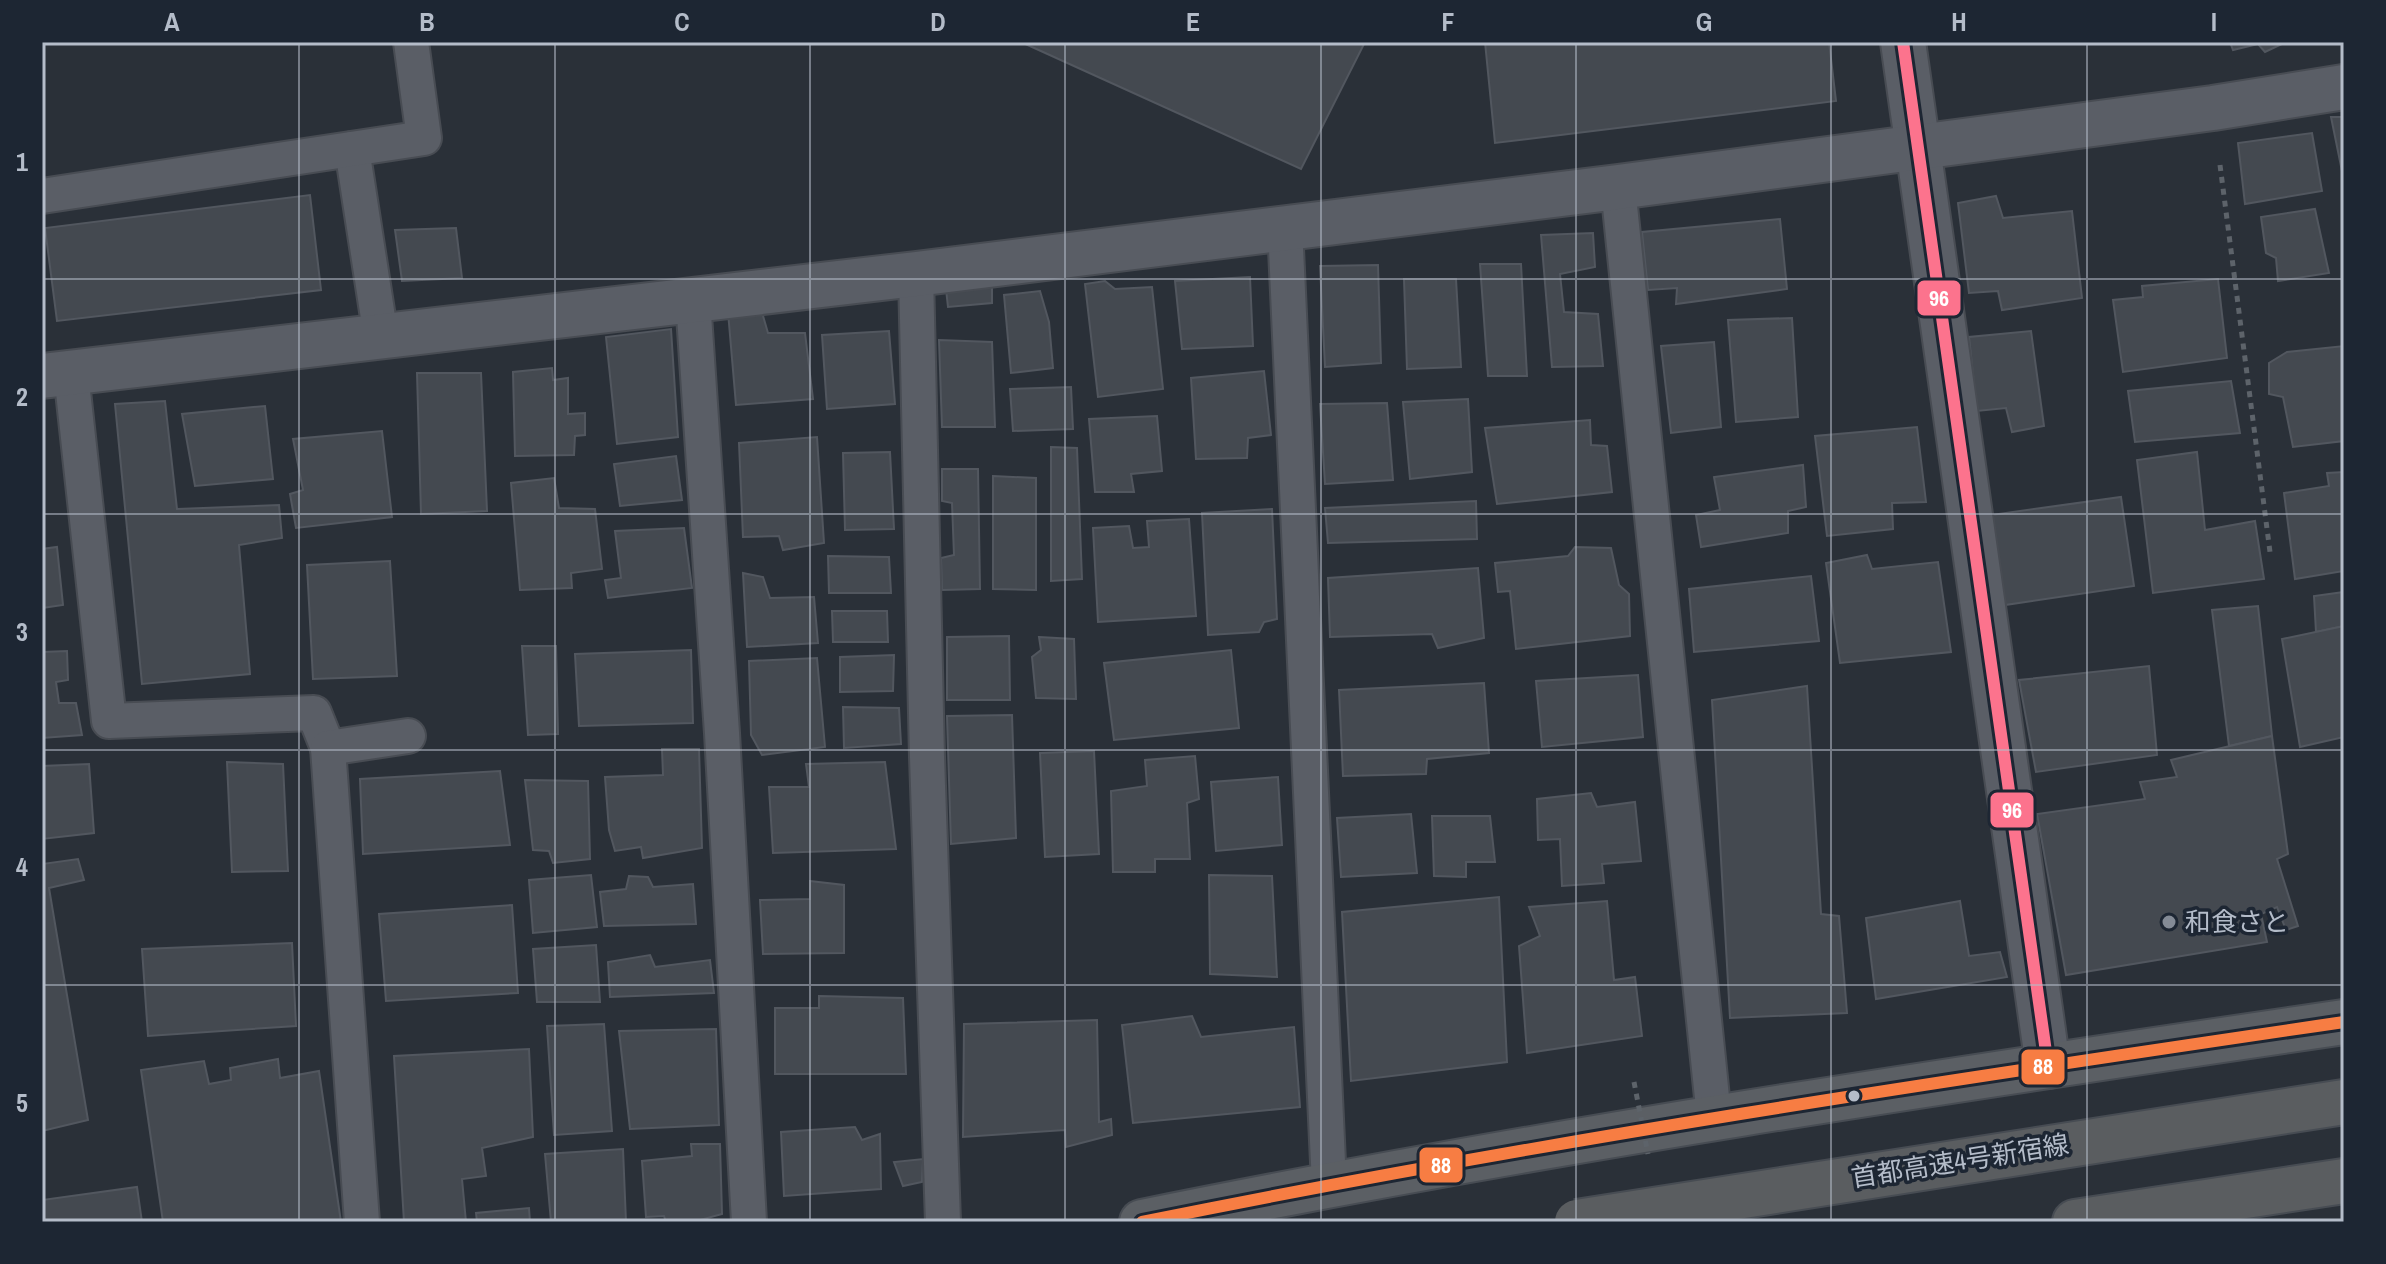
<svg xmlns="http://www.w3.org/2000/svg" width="2386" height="1264" font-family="'Archivo Narrow','Noto Sans JP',sans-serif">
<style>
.building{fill:#444950;stroke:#52575f;stroke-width:2}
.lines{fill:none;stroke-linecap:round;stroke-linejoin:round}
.service-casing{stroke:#484c53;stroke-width:38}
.minor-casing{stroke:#484c53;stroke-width:48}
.trunk-casing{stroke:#474c53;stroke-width:48}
.motorway-casing{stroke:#474c53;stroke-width:48}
.path{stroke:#5d636a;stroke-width:5;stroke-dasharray:6 6;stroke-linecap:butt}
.service{stroke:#5a5e66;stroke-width:34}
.minor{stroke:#5a5e66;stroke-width:44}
.trunk{stroke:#5b5f64;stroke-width:44}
.motorway{stroke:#5a5d60;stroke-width:44}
.motorway-bridge-casing{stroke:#474c53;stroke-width:48;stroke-linecap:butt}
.path-bridge{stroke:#5d636a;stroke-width:5;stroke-dasharray:6 6;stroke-linecap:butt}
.motorway-bridge{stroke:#5a5d60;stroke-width:44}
.bus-1-casing{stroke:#1d2633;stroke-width:18}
.bus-2-casing{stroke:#1d2633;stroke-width:18}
.bus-1{stroke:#fc738d;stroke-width:12}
.bus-2{stroke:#f77d43;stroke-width:12}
.grid{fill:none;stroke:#b4bcc9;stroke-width:2;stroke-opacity:0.55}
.poi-dot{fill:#848b96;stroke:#1d2633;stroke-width:3}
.bus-dot{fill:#b4bcc9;stroke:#1d2633;stroke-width:3}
.labels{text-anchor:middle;stroke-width:7;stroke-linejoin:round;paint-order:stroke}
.poi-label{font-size:26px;fill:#b4bcc9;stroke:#1d2633;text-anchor:start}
.street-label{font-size:26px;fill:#b4bcc9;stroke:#1d2633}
.line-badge{stroke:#1d2633;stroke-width:3}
.badge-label{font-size:22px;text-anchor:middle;font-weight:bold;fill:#fff}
.neatline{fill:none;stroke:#b4bcc9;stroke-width:3}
.grid-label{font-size:26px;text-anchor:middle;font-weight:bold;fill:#b4bcc9}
</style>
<rect width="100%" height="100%" fill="#2a3038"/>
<g class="building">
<path d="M1021 42H1365L1301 169Z"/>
<path d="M1485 42H1829L1836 101 1495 143Z"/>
<path d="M2230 42H2286L2265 52 2258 44 2233 50Z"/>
<path d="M2331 117H2344V181Z"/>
<path d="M2312 133 2322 191 2245 204 2238 143Z"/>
<path d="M310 195 321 290 57 321 45 228Z"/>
<path d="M1996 196 2003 218 2072 211 2082 298 2002 310 1998 291 1969 293 1958 203Z"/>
<path d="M2315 209 2329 273 2278 281 2276 258 2266 253 2261 217Z"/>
<path d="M1780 219 1787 289 1676 304 1677 288 1648 290 1642 232Z"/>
<path d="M456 228 462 278 402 281 395 230Z"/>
<path d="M1593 233 1595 267 1560 274 1564 312 1598 314 1603 366 1552 367 1541 235Z"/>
<path d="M1480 264H1521L1527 376H1488Z"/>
<path d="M1378 265 1381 363 1325 367 1320 266Z"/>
<path d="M1250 277 1253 346 1182 349 1175 281Z"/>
<path d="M1404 279H1456L1461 367 1407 369Z"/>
<path d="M2218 279 2227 358 2123 372 2113 300 2143 297 2142 286Z"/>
<path d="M1105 281 1115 289 1152 287 1163 389 1098 397 1085 284Z"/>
<path d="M992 283V303L948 307 946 289Z"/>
<path d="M1040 291 1049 322 1053 368 1011 373 1004 295Z"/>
<path d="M761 309 768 333H805L813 399 736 405 728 312Z"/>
<path d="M1792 318 1798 417 1736 422 1728 320Z"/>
<path d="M671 329 678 437 617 444 606 337Z"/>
<path d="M889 331 895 404 827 409 822 335Z"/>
<path d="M2031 331 2044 426 2012 432 2006 408 1977 411 1969 337Z"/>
<path d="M939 340 992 342 995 427H942Z"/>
<path d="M1714 342 1721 427 1671 433 1661 346Z"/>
<path d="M2344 346V441L2293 447 2283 397 2269 394V363L2287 352Z"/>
<path d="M552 368 553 380 568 378V414L585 413V435L575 436 574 455 515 456 513 372Z"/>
<path d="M1264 371 1271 435 1248 438 1247 458 1196 459 1191 378Z"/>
<path d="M417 373H481L487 511 421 514Z"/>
<path d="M2231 381 2240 433 2135 442 2128 391Z"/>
<path d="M1071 387 1073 429 1013 431 1010 389Z"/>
<path d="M1468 399 1472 472 1410 479 1403 402Z"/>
<path d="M165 401 177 509 279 505 282 538 239 545 250 674 142 684 115 404Z"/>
<path d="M1387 403 1393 480 1325 484 1320 404Z"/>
<path d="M265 406 273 479 195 486 182 414Z"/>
<path d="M1157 416 1162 471 1131 474 1134 492H1095L1089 419Z"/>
<path d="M1590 420 1591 445 1607 446 1612 492 1497 504 1485 428Z"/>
<path d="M1917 427 1926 502 1892 503 1893 529 1827 536 1815 436Z"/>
<path d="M382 431 392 517 296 528 290 494 303 490 293 439Z"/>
<path d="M817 437 824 543 783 550 779 536 743 537 739 443Z"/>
<path d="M1051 447 1077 448 1082 579 1051 581Z"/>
<path d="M890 452 894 529 845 530 843 453Z"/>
<path d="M2197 452 2205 530 2255 521 2264 579 2153 593 2137 460Z"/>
<path d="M676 456 682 500 620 506 614 464Z"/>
<path d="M1803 465 1806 507 1788 511V533L1701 547 1696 515 1720 510 1714 477Z"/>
<path d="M942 469H978L980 589 942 590 941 558 954 555 952 503 942 501Z"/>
<path d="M2344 472V571L2295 579 2284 493 2329 486 2327 473Z"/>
<path d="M993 476 1036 478V590L993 589Z"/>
<path d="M554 478 559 508 595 509 602 569 571 573 572 588 520 590 511 483Z"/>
<path d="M2121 497 2134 586 2005 605 1991 515Z"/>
<path d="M1476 501 1477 539 1328 543 1325 508Z"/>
<path d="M1272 509 1277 619 1264 622 1259 632 1208 635 1202 513Z"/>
<path d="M1189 519 1196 616 1098 622 1093 528 1129 526 1133 548 1149 547 1147 521Z"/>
<path d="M684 528 692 588 608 598 605 580 621 578 615 531Z"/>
<path d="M57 547 63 605 42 608V549Z"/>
<path d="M1575 547 1611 548 1619 585 1629 594 1630 636 1516 649 1510 591 1498 592 1495 563 1568 556Z"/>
<path d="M1867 555 1872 569 1938 562 1951 652 1840 663 1826 563Z"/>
<path d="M828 556 889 557 891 593H829Z"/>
<path d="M390 561 397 676 313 679 307 565Z"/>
<path d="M1478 568 1484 638 1438 648 1432 634 1330 637 1328 578Z"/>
<path d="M743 573 763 577 770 598 814 597 818 643 747 647Z"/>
<path d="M1811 576 1819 641 1694 652 1689 589Z"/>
<path d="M2344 592V626L2316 632 2314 596Z"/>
<path d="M2258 606 2272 736 2229 746 2212 610Z"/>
<path d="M832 611H887L888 642H833Z"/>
<path d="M2344 626V737L2300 747 2282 639Z"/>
<path d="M1009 636 1010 700H947V637Z"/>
<path d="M1039 637 1074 639 1076 699 1036 698 1032 657 1041 650Z"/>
<path d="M522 646H556L558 734 528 735Z"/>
<path d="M691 650 693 723 579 726 575 654Z"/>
<path d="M1231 650 1239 728 1114 740 1104 663Z"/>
<path d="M67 651 68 680 56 682 59 703H76L82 735 42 738V652Z"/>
<path d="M894 655 893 691 840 692V657Z"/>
<path d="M817 658 825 747 762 755 751 735 749 661Z"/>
<path d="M2149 666 2157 755 2036 772 2019 680Z"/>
<path d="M1638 675 1643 737 1542 747 1536 681Z"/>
<path d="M1484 683 1489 753 1427 759 1426 774 1343 776 1339 690Z"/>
<path d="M1807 686 1821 914 1839 916 1847 1013 1730 1018 1712 700Z"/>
<path d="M843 707 899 708 901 744 844 748Z"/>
<path d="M1012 715 1016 838 951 844 947 716Z"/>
<path d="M2272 736 2288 854 2277 859 2298 926 2286 930 2277 907 2261 914 2267 942 2066 975 2037 814 2145 799 2140 782 2177 777 2171 760Z"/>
<path d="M662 749H699L702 848 643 858 641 847 615 851 609 830 605 777 663 775Z"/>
<path d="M1094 751 1099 854 1045 857 1040 753Z"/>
<path d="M1195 756 1199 799 1187 803 1190 859H1155V872H1113L1111 791 1147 786 1145 760Z"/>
<path d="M227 762 283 764 288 871 232 872Z"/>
<path d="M885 762 896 849 773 853 769 787H809L806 764Z"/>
<path d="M89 764 94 833 42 839V766Z"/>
<path d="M500 771 510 845 363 854 360 779Z"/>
<path d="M1278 777 1282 845 1216 851 1211 782Z"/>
<path d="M525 780 588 781 590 859 553 863 549 851 533 850Z"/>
<path d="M1591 793 1597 807 1635 802 1641 861 1602 864 1604 883 1562 886 1560 839 1538 840 1537 799Z"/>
<path d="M1411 814 1417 873 1341 877 1337 818Z"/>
<path d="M1432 816H1490L1495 862H1466V877L1434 876Z"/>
<path d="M78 859 84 880 49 888 88 1120 42 1131V864Z"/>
<path d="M591 875 597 927 533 933 529 880Z"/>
<path d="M1209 875 1272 876 1277 977 1210 974Z"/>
<path d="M629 876 648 877 653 887 693 884 696 924 604 926 600 892 626 889Z"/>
<path d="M810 881 844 885V953L763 954 760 900 810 899Z"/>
<path d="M1499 897 1507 1062 1351 1081 1342 912Z"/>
<path d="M1607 901 1614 980 1635 977 1642 1036 1527 1053 1519 946 1540 936 1529 907Z"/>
<path d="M1960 901 1969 956 2000 952 2007 977 1876 999 1866 918Z"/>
<path d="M512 905 518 993 386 1001 379 914Z"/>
<path d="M292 943 296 1026 148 1036 142 949Z"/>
<path d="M596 945 600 1002H537L533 949Z"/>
<path d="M650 955 655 967 710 960 714 993 610 997 608 962Z"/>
<path d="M819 996 903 998 906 1074H775V1008H819Z"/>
<path d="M1192 1016 1201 1037 1294 1027 1300 1107 1133 1123 1122 1025Z"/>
<path d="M1097 1020 1099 1122 1111 1119 1112 1135 1066 1147 1065 1130 963 1137 964 1024Z"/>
<path d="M604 1024 612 1131 554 1135 547 1026Z"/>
<path d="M716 1029 719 1125 630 1129 619 1031Z"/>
<path d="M529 1049 533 1137 482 1148 486 1176 462 1179 466 1222H404L394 1056Z"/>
<path d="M278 1059 280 1078 319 1071 341 1222H163L141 1070 204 1061 209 1084 231 1080 230 1068Z"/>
<path d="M855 1127 862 1140 880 1134 881 1189 784 1196 781 1132Z"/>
<path d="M691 1144H720L722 1214 693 1222H666L664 1216 646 1217 642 1161 692 1156Z"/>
<path d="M623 1149 626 1222H551L545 1154Z"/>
<path d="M923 1159 922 1182 903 1186 894 1162Z"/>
<path d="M137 1187 142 1222H42V1200Z"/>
<path d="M529 1208 530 1222H477L476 1213Z"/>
</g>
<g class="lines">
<g class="service-casing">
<g id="service">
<path d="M352 149 381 337"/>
<path d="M1618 187 1714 1117"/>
<path d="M42 196 424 138 411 42"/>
<path d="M1285 227 1329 1184"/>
<path d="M916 274 927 757 943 1222"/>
<path d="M693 300 722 733 749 1222"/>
<path d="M71 373 109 721 314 713 328 748"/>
<path d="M362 1222 328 748 408 736"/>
</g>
</g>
<g class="minor-casing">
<g id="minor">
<path d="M1903 42 2048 1066"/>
<path d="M42 376 916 274 1618 187 2213 108 2344 87"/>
</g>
</g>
<g class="trunk-casing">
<path id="trunk" d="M1142 1222C1540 1141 1942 1081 2344 1022"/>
</g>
<g class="motorway-casing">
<path id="motorway" d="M2075 1222 2344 1181"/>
</g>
<path class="path" d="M2220 165 2270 552"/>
<use href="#service" class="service"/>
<use href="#minor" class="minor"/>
<use href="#trunk" class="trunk"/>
<use href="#motorway" class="motorway"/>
<g class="motorway-bridge-casing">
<path id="motorway-bridge" d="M1577 1222 2344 1102"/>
</g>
<path class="path-bridge" d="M1634 1082 1648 1154"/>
<use href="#motorway-bridge" class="motorway-bridge"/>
<g class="bus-1-casing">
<path id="bus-1" d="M1903 42 2048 1066"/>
</g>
<g class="bus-2-casing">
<path id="bus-2" d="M1142 1222C1540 1141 1942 1081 2344 1022"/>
</g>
<use href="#bus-1" class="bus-1"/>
<use href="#bus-2" class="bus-2"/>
</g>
<path class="grid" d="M299 42V1222M555 42V1222M810 42V1222M1065 42V1222M1321 42V1222M1576 42V1222M1831 42V1222M2087 42V1222M42 279H2344M42 514H2344M42 750H2344M42 985H2344"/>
<circle class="poi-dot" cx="2169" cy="922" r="8"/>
<circle class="bus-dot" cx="1854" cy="1096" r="7"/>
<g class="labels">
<g class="poi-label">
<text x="2185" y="931">和食さと</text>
</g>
<g class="street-label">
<text transform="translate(1960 1161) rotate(-9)" y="9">首都高速4号新宿線</text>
</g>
</g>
<g class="line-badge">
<rect x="1916" y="279" width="46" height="38" rx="8" fill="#fc738d"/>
<rect x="1989" y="791" width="46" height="38" rx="8" fill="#fc738d"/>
<rect x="2020" y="1048" width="46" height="38" rx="8" fill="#f77d43"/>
<rect x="1418" y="1146" width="46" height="38" rx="8" fill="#f77d43"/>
</g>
<g class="badge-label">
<text x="1939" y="306">96</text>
<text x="2012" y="818">96</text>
<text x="2043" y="1074">88</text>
<text x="1441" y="1173">88</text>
</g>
<rect width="2386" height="1264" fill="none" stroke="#1d2633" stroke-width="88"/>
<rect x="44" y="44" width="2298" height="1176" class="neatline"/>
<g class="grid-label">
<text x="172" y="31">A</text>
<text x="427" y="31">B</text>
<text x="682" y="31">C</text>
<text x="938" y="31">D</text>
<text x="1193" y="31">E</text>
<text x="1448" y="31">F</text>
<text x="1704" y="31">G</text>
<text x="1959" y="31">H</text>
<text x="2214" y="31">I</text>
<text x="22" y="171">1</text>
<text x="22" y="406">2</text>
<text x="22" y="641">3</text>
<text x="22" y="876">4</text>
<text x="22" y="1112">5</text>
</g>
</svg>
